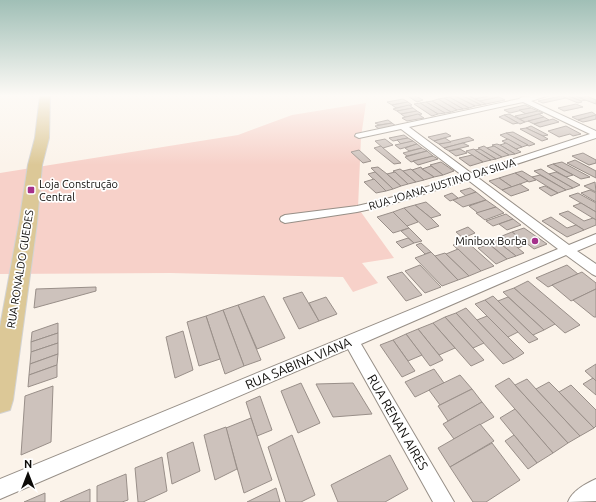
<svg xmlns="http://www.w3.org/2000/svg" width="596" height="502" font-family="Ubuntu,sans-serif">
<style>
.green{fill:#f7d1c9}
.building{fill:#cdc2bc;stroke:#998f89}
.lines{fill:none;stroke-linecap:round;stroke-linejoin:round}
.street-casing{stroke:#978f87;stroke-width:2}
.primary-casing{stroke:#d3d3d3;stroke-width:2}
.street{fill:#fff;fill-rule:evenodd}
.primary{fill:#dcc897;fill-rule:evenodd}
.poi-dot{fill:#a5318b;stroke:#fff;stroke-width:1.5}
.labels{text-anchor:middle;stroke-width:3.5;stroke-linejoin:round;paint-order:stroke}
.poi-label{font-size:11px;fill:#0d0b08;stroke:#fff;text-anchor:start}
.street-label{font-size:11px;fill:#0d0b08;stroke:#fff}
.near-street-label{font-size:13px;fill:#0d0b08;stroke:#fff}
</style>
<rect width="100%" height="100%" fill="#fbf3ea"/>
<path class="green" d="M366 103 361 137 358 208 394 258 362 263 378 283 353 292 343 277 170 273 0 274V173L238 135 292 115Z"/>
<g class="building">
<path d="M406 95H414L423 100 417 102Z"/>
<path d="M461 95H467L486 104 481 105Z"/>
<path d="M461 95 481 105 475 106 455 96Z"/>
<path d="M476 95H494L475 99 470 96Z"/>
<path d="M494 95 499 97 480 101 475 99Z"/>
<path d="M566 95H573L586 100 581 101Z"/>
<path d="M566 95 581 101 582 102 578 103 561 96Z"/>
<path d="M455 96 475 106 469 108 449 97Z"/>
<path d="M561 96 566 98 543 103 538 101Z"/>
<path d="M587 96 596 100V104L580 98Z"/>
<path d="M449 97 469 108 463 109 444 98Z"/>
<path d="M499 97 505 100 486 104 480 101Z"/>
<path d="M444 98 463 109 457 110 438 99Z"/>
<path d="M403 99 408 102 392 105 387 102Z"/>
<path d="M438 99 457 110 451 112 432 101Z"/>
<path d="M432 101 451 112 445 113 426 102Z"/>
<path d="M408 102 412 105 396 108 392 105Z"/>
<path d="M426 102 445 113 438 114 420 103Z"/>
<path d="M420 103 438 114 432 116 414 104Z"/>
<path d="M576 104 583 107 564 111 558 108Z"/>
<path d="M409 105 413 108 397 111 393 109Z"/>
<path d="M525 105 531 108 510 113 504 110Z"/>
<path d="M413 108 417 111 401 114 397 111Z"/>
<path d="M531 108 538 111 526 114 519 110Z"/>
<path d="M417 111 422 114 405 117 401 114Z"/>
<path d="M538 111 543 113 520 119 515 116Z"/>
<path d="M592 112 596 115 578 120 572 117Z"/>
<path d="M418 114 424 118 407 121 402 118Z"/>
<path d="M509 114 525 122 520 124 504 115Z"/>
<path d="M539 114 544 117 525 122 520 119Z"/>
<path d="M504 115 518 123 513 124 499 117Z"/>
<path d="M596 115V119L588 121 583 122 578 120Z"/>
<path d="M544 117 549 120 534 124 528 121Z"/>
<path d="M553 119 559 122 540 127 534 124Z"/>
<path d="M388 120 392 123 379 125 375 123Z"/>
<path d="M392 123 396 126 379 129 375 126Z"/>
<path d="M531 126 548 135 543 136 526 128Z"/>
<path d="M566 126 581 134 573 136 570 134 559 137 548 131Z"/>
<path d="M526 128 543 136 548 139 542 141 520 129Z"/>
<path d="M513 132 535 144 529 146 506 133Z"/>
<path d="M446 133 451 136 434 141 428 137Z"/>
<path d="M506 133 528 145 522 147 500 135Z"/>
<path d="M404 135 408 138 393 141 389 138Z"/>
<path d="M469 137 474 140 444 148 439 144Z"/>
<path d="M408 138 413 141 401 144 397 140Z"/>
<path d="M445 138 451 142 439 144 434 141Z"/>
<path d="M385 139 393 145 383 148 375 141Z"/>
<path d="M508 139 522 147 516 149 502 141Z"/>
<path d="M413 141 417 144 400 149 395 145Z"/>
<path d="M463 143 469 146 449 151 444 148Z"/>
<path d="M506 143 521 152 515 154 500 145Z"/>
<path d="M417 144 422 148 409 151 405 148Z"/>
<path d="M497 144 500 145 515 154 509 155 492 145Z"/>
<path d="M381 146 383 148 401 163 394 164 374 148Z"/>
<path d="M484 146 487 148 502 157 496 159 478 148Z"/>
<path d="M494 146 509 155 502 157 487 148Z"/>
<path d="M422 148 427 151 407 156 403 153Z"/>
<path d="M460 149 467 153 456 156 449 151Z"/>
<path d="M474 149 475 150 491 160 483 162 466 151Z"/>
<path d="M480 149 496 159 491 160 475 150Z"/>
<path d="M359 150 371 161 363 163 351 152Z"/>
<path d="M427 151 433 156 411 162 405 157Z"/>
<path d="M583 153 596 160V163L589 165 572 156Z"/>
<path d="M472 155 483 162 470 166 459 158Z"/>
<path d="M433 156 438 159 418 165 413 161Z"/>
<path d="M575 160 596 171V178L567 163Z"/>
<path d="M441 162 454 171 443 175 430 165Z"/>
<path d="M562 162 590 177 581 179 553 164Z"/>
<path d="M553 164 573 175 566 177 547 166Z"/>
<path d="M431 166 443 175 434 177 422 169Z"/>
<path d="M378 167 387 174 401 186 393 189 371 168Z"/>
<path d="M421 167 422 169 434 177 424 180 412 170Z"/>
<path d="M400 169 403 171 416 182 408 184 393 171Z"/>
<path d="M411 169 412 170 424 180 416 182 403 171Z"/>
<path d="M541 169 549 174 573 188 566 190 534 171Z"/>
<path d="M522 171 532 177 536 180 529 182 515 173Z"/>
<path d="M375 172 393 189 386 191 368 174Z"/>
<path d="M395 172 408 184 401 186 387 174Z"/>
<path d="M556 172 566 177 580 185 573 188 549 174Z"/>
<path d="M515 173 528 181 512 187 499 178Z"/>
<path d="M540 175 566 190 558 193 532 177Z"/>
<path d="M499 178 512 187 502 190 489 181Z"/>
<path d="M374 179 386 191 376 193 364 182Z"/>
<path d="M595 182 596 192 584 186Z"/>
<path d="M520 184 529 190 511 196 502 190Z"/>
<path d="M545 186 558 193 551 196 539 188Z"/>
<path d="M470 188 476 192 466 196 460 191Z"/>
<path d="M590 190 596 193V202L581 193Z"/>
<path d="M476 192 486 200 463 207 453 200Z"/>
<path d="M452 193 458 198 450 201 444 196Z"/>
<path d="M578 193 596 203V212L569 196Z"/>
<path d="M486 200 496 207 478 213 469 206Z"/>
<path d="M426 202 441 215 431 218 415 205Z"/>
<path d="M581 203 596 212V220L573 206Z"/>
<path d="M415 205 431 218 439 226 427 230 404 208Z"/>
<path d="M496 207 504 213 485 220 476 213Z"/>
<path d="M404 208 418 222 407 226 393 212Z"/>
<path d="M568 211 584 221 593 218 596 220V225L584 230 559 214Z"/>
<path d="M393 212 409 228 393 233 377 217Z"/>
<path d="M506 214 513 219 493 226 486 221Z"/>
<path d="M551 217 567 228 576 225 584 230 567 237 542 221Z"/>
<path d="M513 219 521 225 507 230 499 224Z"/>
<path d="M468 227 475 233 463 238 456 232Z"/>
<path d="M409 228 422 241 414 243 401 231Z"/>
<path d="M524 228 547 244 534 249 512 232Z"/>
<path d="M512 232 528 244 518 248 502 236Z"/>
<path d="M408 238 414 243 402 248 396 242Z"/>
<path d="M506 238 524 253 516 256 498 242Z"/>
<path d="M495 239 498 242 516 256 507 259 487 242Z"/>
<path d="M466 241 494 266 481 271 453 245Z"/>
<path d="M421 243 431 252 425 254 416 245Z"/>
<path d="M489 244 507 259 496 264 478 248Z"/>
<path d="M458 249 481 271 469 276 446 254Z"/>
<path d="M431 252 435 256 458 280 442 286 415 258Z"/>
<path d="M445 253 446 254 469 276 458 280 435 256Z"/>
<path d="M420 265 441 287 425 293 405 271Z"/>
<path d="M567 265 578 274 548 287 536 278Z"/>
<path d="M402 272 422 295 406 301 387 277Z"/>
<path d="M582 272 596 283V289L571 301 552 285Z"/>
<path d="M528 281 580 325 565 333 514 288Z"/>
<path d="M96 287V291L34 308 36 289Z"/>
<path d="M514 288 555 324 544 330 503 292Z"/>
<path d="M596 289V317H594L573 300Z"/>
<path d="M302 292 319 321 299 329 283 298Z"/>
<path d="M264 296 285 338 257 349 238 305Z"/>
<path d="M493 296 533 335 538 339 529 343 485 300Z"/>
<path d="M326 297 337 314 319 321 309 303Z"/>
<path d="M508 297 544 330 533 335 498 301Z"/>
<path d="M485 300 518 332 508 337 475 304Z"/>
<path d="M238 305 261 360 244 366 223 310Z"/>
<path d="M466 308 477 320 514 359 503 364 456 313Z"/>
<path d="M223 310 244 366 225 374 206 316Z"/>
<path d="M456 313 484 343 473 348 445 317Z"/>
<path d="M206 316 220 359 199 366 187 322Z"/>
<path d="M487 316 524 353 514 359 477 320Z"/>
<path d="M445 317 473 348 484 360 471 366 433 323Z"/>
<path d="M58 323V333L31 342 32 332Z"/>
<path d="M433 323 455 348 439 355 418 329Z"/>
<path d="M418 329 439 355 443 360 430 366 406 334Z"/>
<path d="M183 331 193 370 175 378 166 337Z"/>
<path d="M58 333V343L31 352V342Z"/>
<path d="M406 334 422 355 408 361 393 340Z"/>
<path d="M393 340 415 371 402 377 380 345Z"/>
<path d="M58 343V354L30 364 31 352Z"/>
<path d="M58 354 57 365 29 375 30 364Z"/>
<path d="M596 364V381L585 371Z"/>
<path d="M57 365V377L28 387 29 375Z"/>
<path d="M434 369 444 383 415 397 405 382Z"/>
<path d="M460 375 472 389 440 405 429 390Z"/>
<path d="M509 378 515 385 568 443 553 453 495 386Z"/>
<path d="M593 378 596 381V395L583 384Z"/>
<path d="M527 379 536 389 580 436 568 443 515 385Z"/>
<path d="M549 382 559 392 594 428 580 436 536 389Z"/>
<path d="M301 383 320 423 298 433 281 391Z"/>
<path d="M353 383 372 414 333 417 316 384Z"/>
<path d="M571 385 596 410V426L594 428 559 392Z"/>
<path d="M53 386 51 442 21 455 25 396Z"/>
<path d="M472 389 482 402 448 421 438 406Z"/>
<path d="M260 396 272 430 257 436 246 402Z"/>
<path d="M482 402 494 417 454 439 443 424Z"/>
<path d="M515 409 553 453 537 463 500 418Z"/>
<path d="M251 418 272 480 244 493 226 428Z"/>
<path d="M480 424 494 441 450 467 438 448Z"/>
<path d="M226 427 237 469 215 480 204 435Z"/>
<path d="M292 435 315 495 301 502H286L268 447Z"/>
<path d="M514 435 537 463 528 469 505 441Z"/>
<path d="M193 442 200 471 172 484 167 453Z"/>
<path d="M492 443 520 480 486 502H473L450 467Z"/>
<path d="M390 455 408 489 385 502H338L331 485Z"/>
<path d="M162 457 167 491 143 502H138L135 468Z"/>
<path d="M126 474 128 500 122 502H97V486Z"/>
<path d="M276 488 280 502H247Z"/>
<path d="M90 489V502H60Z"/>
<path d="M45 493V502H24Z"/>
</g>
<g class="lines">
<g class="street-casing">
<g id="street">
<path d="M538 95H550L531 101 596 131V138L477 177 569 245 596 234V243L577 251 596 264V276L592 274 566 255 361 344 454 502H433L348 349 0 499V479L558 249 468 180 385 206 357 212 285 223 281 221 280 219 281 217 285 215 357 206 383 200 463 176 401 129 359 138 355 136 356 134 519 99 522 97ZM523 102 590 134 471 173 409 127Z"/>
<path d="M596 479V501L568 502C572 491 585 484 596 479Z"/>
</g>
</g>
<g class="primary-casing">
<path id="primary" d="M40 95H50L49 138 42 165 37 223 13 400 10 410 0 413V327L19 223 28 165 35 138Z"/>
</g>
<use href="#street" class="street"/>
<use href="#primary" class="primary"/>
</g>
<linearGradient id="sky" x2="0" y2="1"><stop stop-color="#a0bfb6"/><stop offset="0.58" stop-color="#fdfaf6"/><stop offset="1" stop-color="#fdfaf6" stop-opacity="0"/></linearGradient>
<rect width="596" height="165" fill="url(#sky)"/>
<g class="poi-dot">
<rect x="27" y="186" width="8" height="8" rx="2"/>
<circle cx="535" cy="241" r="4"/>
</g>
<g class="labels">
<g class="poi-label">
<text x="39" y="188">Loja Construção<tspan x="39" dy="13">Central</tspan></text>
<text x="527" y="245" text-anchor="end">Minibox Borba</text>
</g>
<g class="street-label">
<text transform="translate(442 184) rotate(-17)" y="4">RUA JOANA JUSTINO DA SILVA</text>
<text transform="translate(20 269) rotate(-81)" y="4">RUA RONALDO GUEDES</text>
</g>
<g class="near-street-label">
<text transform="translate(298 363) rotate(-23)" y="5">RUA SABINA VIANA</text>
<text transform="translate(398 422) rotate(60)" y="5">RUA RENAN AIRES</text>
</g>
</g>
<g transform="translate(28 474)" stroke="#ffffff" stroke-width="3" paint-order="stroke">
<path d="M0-3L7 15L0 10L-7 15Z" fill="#0d0b08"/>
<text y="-6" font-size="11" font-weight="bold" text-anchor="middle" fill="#0d0b08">N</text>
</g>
</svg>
